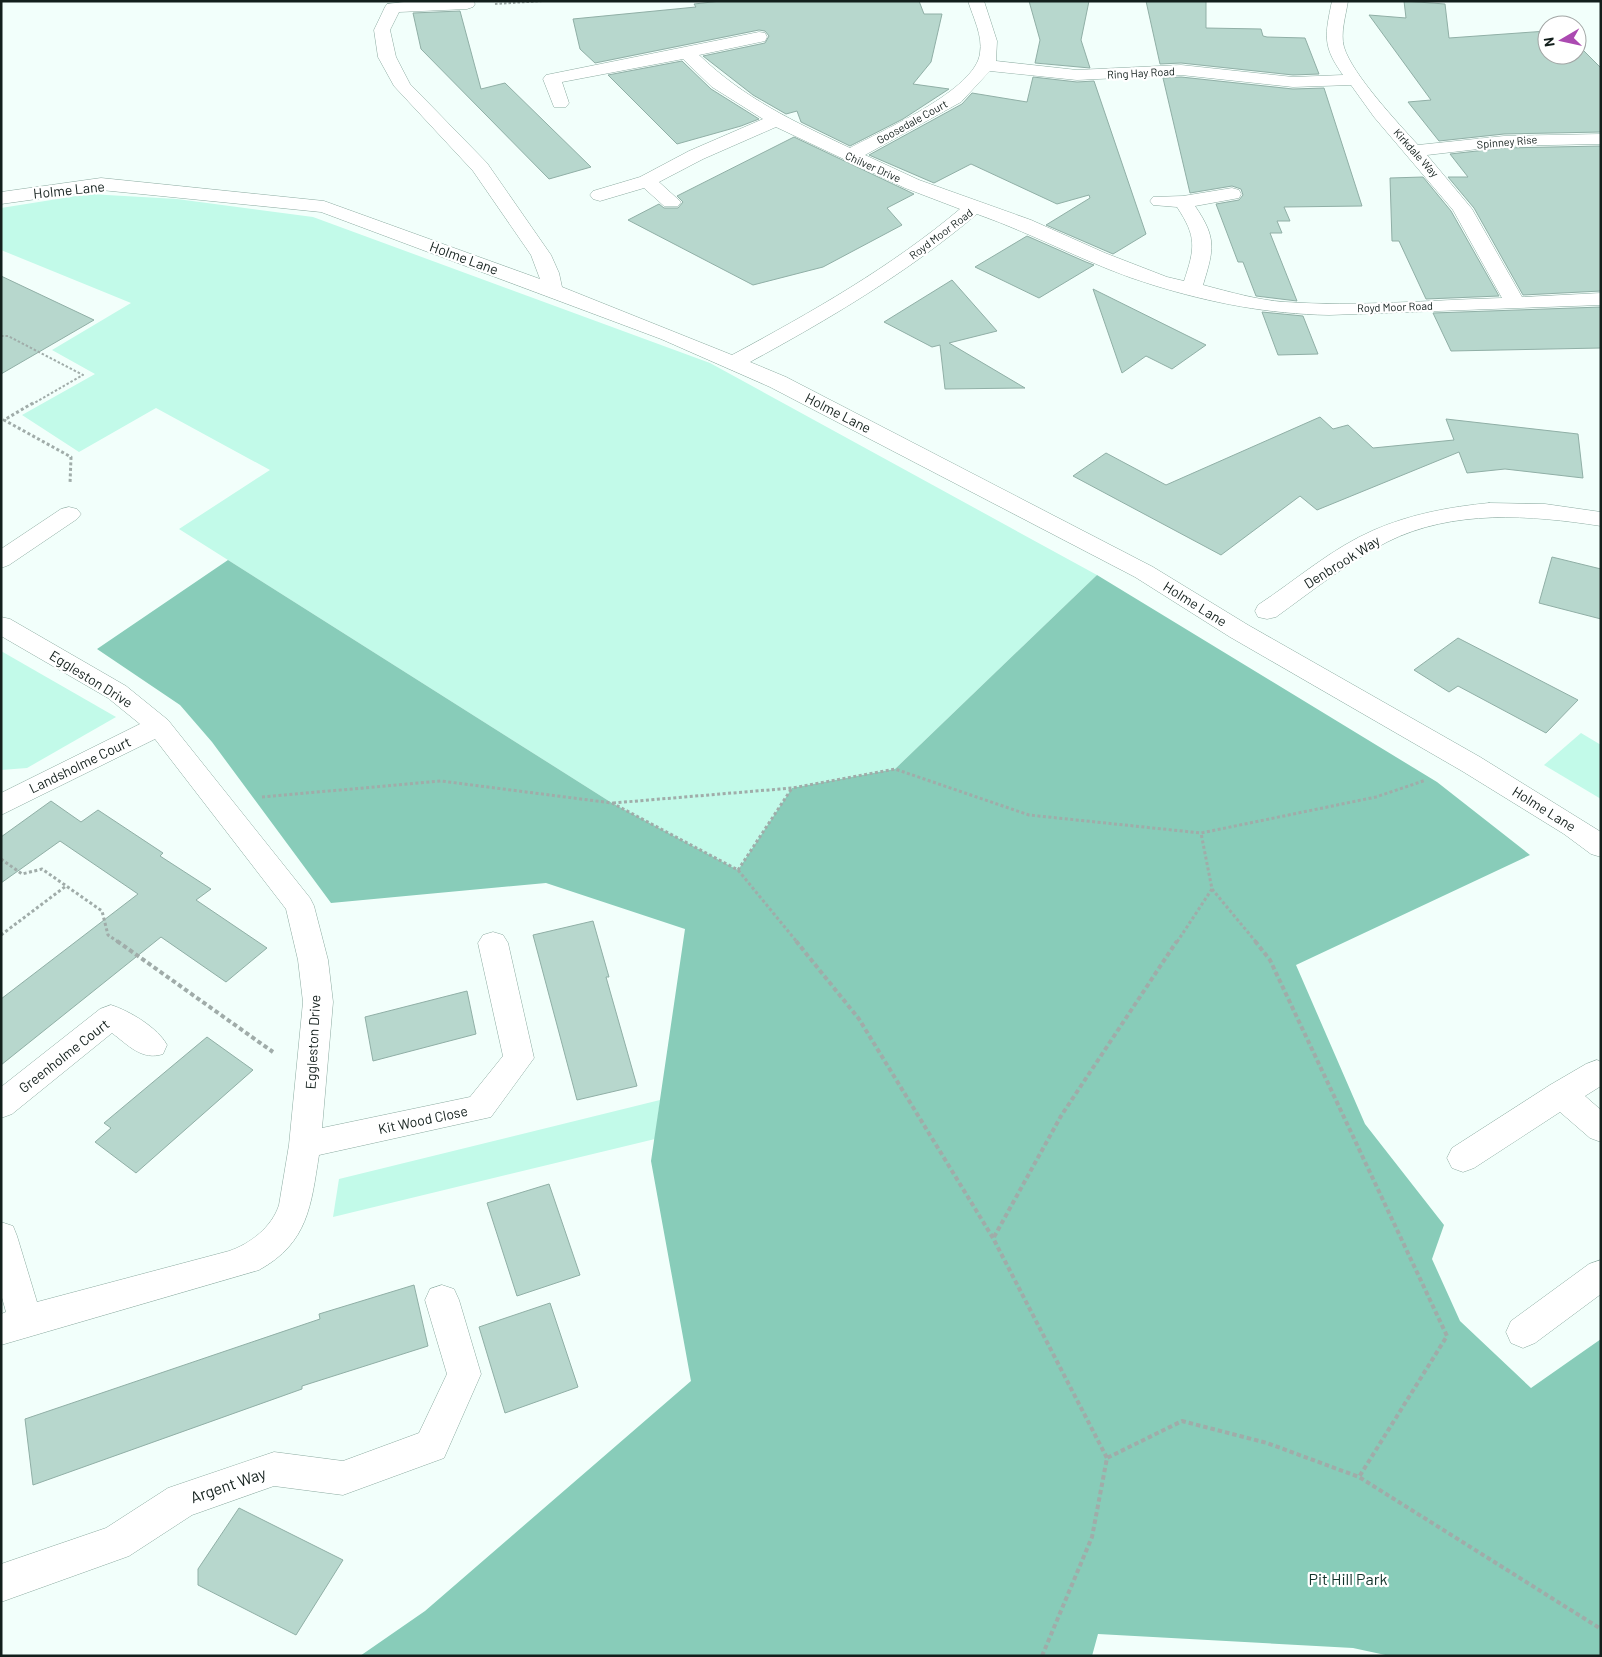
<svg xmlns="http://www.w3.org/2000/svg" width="1602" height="1657" font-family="Barlow,sans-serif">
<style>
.green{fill:#c2fae9}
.forest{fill:#88ccb9}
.building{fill:#b7d7cd;stroke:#90afa6}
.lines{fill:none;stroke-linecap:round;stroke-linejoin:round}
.minor-casing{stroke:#8caba1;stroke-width:1}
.path-far2{stroke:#a0aca9;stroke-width:2;stroke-dasharray:2.5 2;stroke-linecap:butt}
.path-far1{stroke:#a0aca9;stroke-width:3;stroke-dasharray:3 2.5;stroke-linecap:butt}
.path{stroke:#a0aca9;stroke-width:4;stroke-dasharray:4.5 3;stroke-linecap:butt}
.minor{fill:#fff;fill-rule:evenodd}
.labels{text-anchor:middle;stroke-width:4.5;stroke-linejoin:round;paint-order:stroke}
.far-street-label{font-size:11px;fill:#131f1c;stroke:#fff}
.street-label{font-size:14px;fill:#131f1c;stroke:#fff}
.near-street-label{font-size:16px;fill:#131f1c;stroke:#fff}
.near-park-label{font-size:16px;fill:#13342c;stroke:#fff}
</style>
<rect width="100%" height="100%" fill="#f2fffb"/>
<g class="green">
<path d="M89 194 177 199 313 217 710 363 1097 575 895 769 792 788 738 870 612 803 179 529 270 470 156 408 79 452 22 415 95 374 52 350 131 303 1 250V208Z"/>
<path d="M1 651 116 717 27 768 1 770Z"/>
<path d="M1581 733 1601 745V799L1544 765Z"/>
<path d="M660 1100 655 1139 333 1217 339 1179Z"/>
</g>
<path class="forest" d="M228 560 612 803 738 870 792 788 895 769 1097 575 1437 782 1530 855 1296 965 1365 1124 1444 1225 1432 1259 1460 1321 1531 1388 1601 1339V1656H1390L1353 1648 1098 1634 1092 1656H360L425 1611 691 1381 651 1161 685 929 546 883 331 903 212 742 180 705 97 649Z"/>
<g class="building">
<path d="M721 1H919L924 14H942L931 62 913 84 949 89 903 119 850 146 801 122 797 111 786 114 753 95 703 56 765 43 769 36 765 31 759 30 595 63 580 49 573 19 696 7 694 4Z"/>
<path d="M1029 1H1089L1081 40 1090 68 1035 63 1040 40Z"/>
<path d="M1146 1H1206V28L1261 29 1263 36 1267 37 1305 38 1319 74 1293 75 1181 63 1160 64Z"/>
<path d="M1404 1 1445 4 1449 38 1547 31V55H1577V44L1601 68V132L1504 134 1439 141 1408 102 1431 100 1369 15 1406 18Z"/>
<path d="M460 11 481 89 505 83 591 167 549 179 421 49 413 13Z"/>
<path d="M682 61 711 89 759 119 741 126 677 144 608 75Z"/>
<path d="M1033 77 1077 82 1094 81 1146 234 1113 254 1046 225 1090 198 1089 195 1057 204 971 164 934 183 869 155 962 104 972 93 1027 102Z"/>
<path d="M1181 77 1293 89 1324 88 1362 206 1284 207 1290 221H1277L1282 233H1270L1297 301 1256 296 1243 262H1238L1216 204 1239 200 1243 195 1241 189 1232 186 1190 193 1163 78Z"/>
<path d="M794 137 914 194 887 208 902 225 823 267 753 285 628 220 659 204 664 208H678L683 202 677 196Z"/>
<path d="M1601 146V291L1523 295 1474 208 1448 177H1468L1450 154 1504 148Z"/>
<path d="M1423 177 1451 211 1499 296 1426 299 1399 241H1392L1390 178Z"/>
<path d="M1027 236 1086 262 1094 265 1039 298 975 267Z"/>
<path d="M1 276 94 320 1 374Z"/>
<path d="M952 280 997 331 949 343 1025 388 945 389 940 345 932 347 884 322Z"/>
<path d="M1093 289 1206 345 1172 369 1146 356 1122 373Z"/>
<path d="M1601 307V348L1451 351 1433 313Z"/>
<path d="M1262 312 1303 316 1318 354 1278 355Z"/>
<path d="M1320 417 1333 429 1348 425 1373 448 1454 440 1446 419 1578 434 1583 478 1505 469 1467 473 1459 452 1317 510 1300 496 1221 555 1073 476 1106 453 1166 485Z"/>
<path d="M1552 557 1601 569V619L1539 603Z"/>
<path d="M1458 638 1551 686 1578 700 1546 733 1458 686 1449 692 1414 670Z"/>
<path d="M51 801 81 822 98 810 163 853 160 856 211 889 196 900 267 948 226 982 161 937 1 1065V999L138 894 60 841 1 883V837Z"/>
<path d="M593 921 609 977H606L637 1086 577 1100 533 935Z"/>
<path d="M467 991 476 1034 373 1061 365 1017Z"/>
<path d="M207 1037 253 1070 136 1173 95 1142 111 1128 104 1123Z"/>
<path d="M549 1184 580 1275 517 1296 487 1203Z"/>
<path d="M414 1285 428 1346 302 1386V1389L33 1485 25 1419 320 1319 319 1314Z"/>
<path d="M550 1303 578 1387 505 1413 479 1327Z"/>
<path d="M239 1508 343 1560 296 1635 198 1585V1569Z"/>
</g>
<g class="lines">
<g class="minor-casing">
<g id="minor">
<path d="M413 1H473L475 4 473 7 467 9 399 12 390 30 396 57 410 84 487 163 551 255 559 273 562 287 732 355C812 312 891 267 960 209L905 188 776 127 703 159 659 182 681 202 678 206H664L644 188 600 201 593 199 590 195 593 191 640 177 689 151 763 119 712 87 683 59 562 82 569 103 566 107H554L543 79 546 75 759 32 765 33 767 37 765 41 699 55C745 99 793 121 850 148 881 131 976 90 980 53 983 36 973 17 968 1H984L997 41 996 61 1077 70 1181 65 1293 77 1343 75C1322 46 1325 35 1332 1H1348C1346 15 1340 33 1344 47 1352 74 1398 123 1418 145L1504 136 1601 134V144L1504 146 1427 155 1472 209 1522 297 1601 293V305L1329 315C1269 314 1211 303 1153 285 1093 267 1037 235 977 214 907 273 829 319 750 362L786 377 1153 567 1248 625 1480 757 1601 832V857L1591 854 1564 834 1462 771 1230 637 1135 577 770 387 661 339 321 212 101 190 1 204V192L101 178 324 201 540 279 531 255 473 171 394 86 378 57 374 30 385 7 387 4ZM990 71 1077 80 1181 75 1293 87 1351 85 1374 117 1453 210 1502 298C1430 300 1357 307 1285 302 1257 300 1230 292 1203 285 1214 249 1217 238 1195 206L1239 198 1241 194 1239 190 1232 188 1183 196 1153 197 1150 201 1153 205 1177 207C1197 237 1195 248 1184 281L1167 277 1105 253 1031 220 919 180 865 155 961 102Z"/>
<path d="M1489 503 1545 504 1601 512V526C1530 515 1453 509 1387 542 1347 563 1312 591 1276 617L1267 619 1258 617 1255 611 1258 605C1296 580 1332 548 1374 530 1411 514 1449 507 1489 503Z"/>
<path d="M69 507 77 509 81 514 77 519 9 565 1 568V549L61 509Z"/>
<path d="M1 617 10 619 126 686 168 720 310 898 314 906 328 960 333 1002 322 1128 470 1097 503 1056 478 943 483 935 493 932 503 935 508 943 534 1058 491 1117 319 1155C311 1206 308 1243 259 1270L1 1345V1314L6 1312 1 1294V1222L13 1226 17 1236 37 1302 229 1251C250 1244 272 1227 279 1205L289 1145 303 1002 298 960 286 909 155 739 1 815V793L140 724 108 698 1 636Z"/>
<path d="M111 1005C130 1011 158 1028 167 1045L163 1054C142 1061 128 1045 112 1033L12 1114 1 1118V1087L100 1009Z"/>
<path d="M1597 1060 1601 1062V1086L1585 1096 1601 1110V1142L1590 1138 1560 1112 1474 1168 1463 1172 1452 1168 1447 1158 1452 1148 1550 1085 1586 1064Z"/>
<path d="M1601 1260V1294L1535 1343 1523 1348 1511 1343 1506 1332 1511 1321 1589 1264Z"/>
<path d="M442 1285 454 1289 459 1300 481 1374 444 1458 343 1495 274 1486 192 1515 129 1556 1 1602V1564L106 1528 168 1488 274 1452 343 1461 419 1433 447 1374 425 1300 430 1289Z"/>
</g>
</g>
<g class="path-far2">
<path d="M495 4 544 1"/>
<path d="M1 336H8L83 375 31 405"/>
</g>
<g class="path-far1">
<path d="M33 403 4 420 71 457 70 484"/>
<path d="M262 797 441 781 612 803 738 870 797 942"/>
<path d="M613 803 792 788 895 769 1029 815 1201 833 1376 797 1426 780"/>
<path d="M1 859 22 874 42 869 102 911 108 935 118 942"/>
<path d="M738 870 792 788"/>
<path d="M1212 889 1256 942"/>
<path d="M1 935 66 886"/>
<path d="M1177 942 1212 889 1201 833"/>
</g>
<g class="path">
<path d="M117 941 273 1052"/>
<path d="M796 941 859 1019 993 1238 1107 1458"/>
<path d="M1255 941 1270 960 1447 1336 1359 1477"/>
<path d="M994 1237 1061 1116 1177 941"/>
<path d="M1042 1656 1092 1537 1107 1458 1182 1421 1267 1443 1359 1477 1601 1629"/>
</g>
<use href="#minor" class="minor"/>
</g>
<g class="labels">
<g class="far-street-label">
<text transform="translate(1141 73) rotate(-3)" y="4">Ring Hay Road</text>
<text transform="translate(912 122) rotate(-29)" y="4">Goosedale Court</text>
<text transform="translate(1507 142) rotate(-5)" y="4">Spinney Rise</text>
<text transform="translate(1416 153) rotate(48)" y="4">Kirkdale Way</text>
<text transform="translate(873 167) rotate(24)" y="4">Chilver Drive</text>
<text transform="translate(941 234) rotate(-37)" y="4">Royd Moor Road</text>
<text transform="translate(1395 307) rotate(-2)" y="4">Royd Moor Road</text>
</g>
<g class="street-label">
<text transform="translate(69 190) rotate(-6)" y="5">Holme Lane</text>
<text transform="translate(464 258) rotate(20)" y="5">Holme Lane</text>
<text transform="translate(838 413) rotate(27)" y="5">Holme Lane</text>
<text transform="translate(1342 562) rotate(-32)" y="5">Denbrook Way</text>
<text transform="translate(1195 604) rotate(32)" y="5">Holme Lane</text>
<text transform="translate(91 679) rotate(32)" y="5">Eggleston Drive</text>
<text transform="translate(80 765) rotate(-26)" y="5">Landsholme Court</text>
<text transform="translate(1544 809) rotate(32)" y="5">Holme Lane</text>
<text transform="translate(313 1042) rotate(-87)" y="5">Eggleston Drive</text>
<text transform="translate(64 1056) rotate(-38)" y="5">Greenholme Court</text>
<text transform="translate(423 1120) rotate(-12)" y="5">Kit Wood Close</text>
</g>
<g class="near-street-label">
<text transform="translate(228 1485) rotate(-19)" y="6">Argent Way</text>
</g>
<g class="near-park-label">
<text x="1348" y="1585">Pit Hill Park</text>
</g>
</g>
<rect width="1602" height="1657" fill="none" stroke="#131f1c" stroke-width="5"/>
<g transform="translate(1562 40) rotate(261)"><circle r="24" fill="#ffffff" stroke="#a1a5a4"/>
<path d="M0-4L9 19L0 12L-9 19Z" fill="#ab4ab1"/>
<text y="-8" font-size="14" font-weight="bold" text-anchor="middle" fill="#131f1c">N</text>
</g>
</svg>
